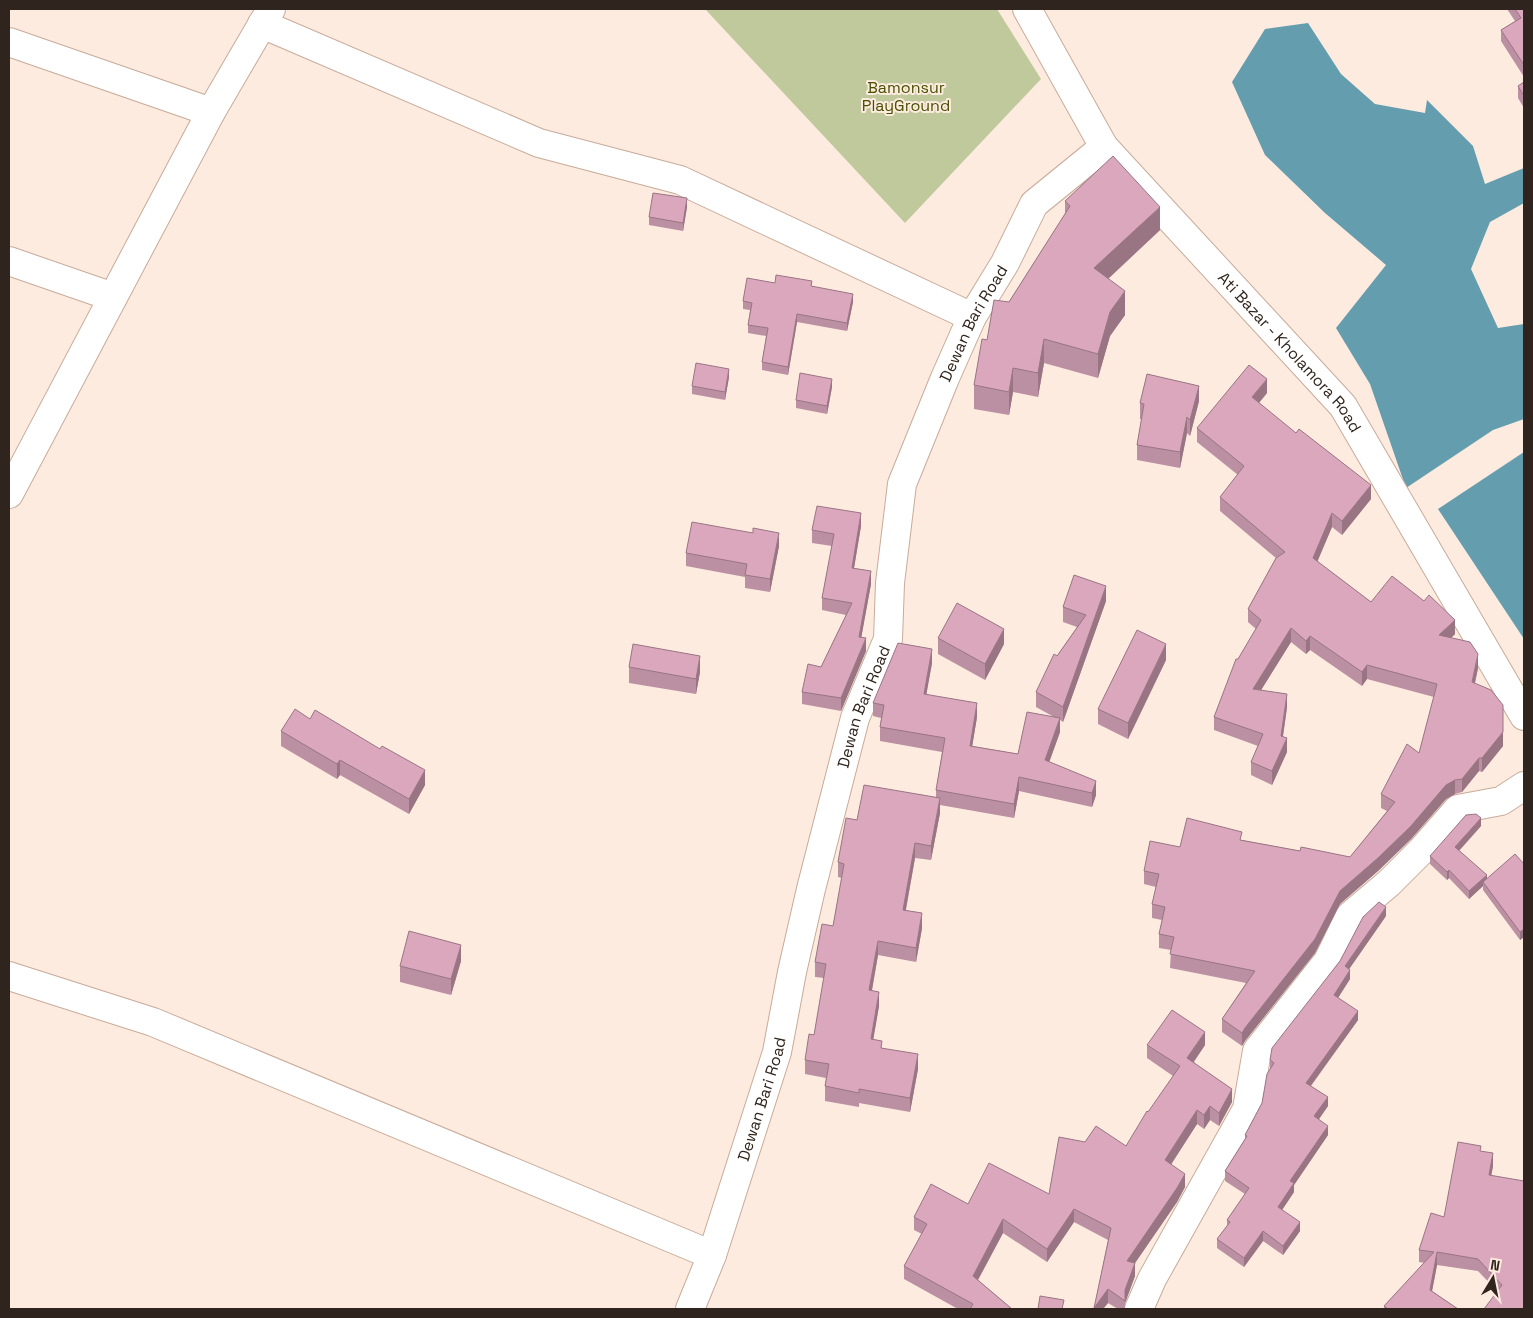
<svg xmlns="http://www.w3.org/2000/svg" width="1533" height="1318" font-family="'Space Grotesk',sans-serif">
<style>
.green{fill:#c0c99b}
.water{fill:#639dae}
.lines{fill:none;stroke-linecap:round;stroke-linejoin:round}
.street-casing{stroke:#c8ab99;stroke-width:30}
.secondary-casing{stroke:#c8ab99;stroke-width:30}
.street{stroke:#fff;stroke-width:28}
.secondary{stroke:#fff;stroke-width:28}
.wall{fill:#bb90a2}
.shaded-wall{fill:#997584}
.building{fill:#daa7bc;stroke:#997584}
.labels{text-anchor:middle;stroke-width:4;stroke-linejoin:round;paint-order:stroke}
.park-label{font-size:16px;fill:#475100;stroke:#fdebe0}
.street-label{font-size:16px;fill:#30251e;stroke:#fdebe0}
</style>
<rect width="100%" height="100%" fill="#fdebe0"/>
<path class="green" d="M705 9H997L1041 79 905 223Z"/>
<g class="water">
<path d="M1308 23 1341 74 1375 104 1425 113 1427 100 1473 146 1485 184 1524 168V203L1490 222 1471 269 1498 328 1524 324V419L1493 430 1406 488 1370 384 1336 328 1386 265 1325 213 1265 155 1232 82 1265 29Z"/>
<path d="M1524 452V639L1438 509Z"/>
</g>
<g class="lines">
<g class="street-casing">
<g id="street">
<path d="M262 24 539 143 680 180 972 317"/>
<path d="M9 42 211 112"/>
<path d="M9 261 113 297"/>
<path d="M9 494 211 112 271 9"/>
<path d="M9 976 153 1022 712 1255"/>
<path id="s1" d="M690 1309 712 1255 777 1052 792 972 811 889 855 718 888 639 890 583 902 484 945 378 972 317 1005 263 1034 204 1104 147"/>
<path d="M1139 1309 1152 1279 1247 1109 1257 1051 1328 961 1350 916 1389 883 1422 850 1458 809 1501 801 1524 786"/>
</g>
</g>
<g class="secondary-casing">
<g id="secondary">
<path id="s2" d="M1027 9 1104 147 1343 406 1524 716"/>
</g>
</g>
<use href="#street" class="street"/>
<use href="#secondary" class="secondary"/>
</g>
<g class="wall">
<path d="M1507 9H1524V77L1501 41V30L1515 21Z"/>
<path d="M1524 82V108L1518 98V86Z"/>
<path d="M1065 201 1160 230 1108 279 1125 315 1110 336 1098 378 1044 363 1038 397 1013 392 1009 415 974 409V385L987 340 1009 302 1065 214Z"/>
<path d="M687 207 683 231 649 225V217Z"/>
<path d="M775 283 812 286 853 302 847 331 797 322 788 375 762 370V362L766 336 748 333V325L750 310 743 309V301Z"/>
<path d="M729 377 725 400 692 394V386Z"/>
<path d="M832 387 827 414 796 408V400Z"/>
<path d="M1267 393 1259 403 1371 499 1342 535 1332 527 1317 561 1371 602 1455 634 1451 638 1478 668 1475 683 1503 746 1482 772 1479 771 1462 792 1455 794 1446 799 1411 839 1378 871 1340 904 1315 953 1245 1041 1242 1046 1222 1032V1019L1246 983 1170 968 1171 950 1159 948V934L1162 920 1152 918V904L1156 887 1144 884V871L1180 847 1242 840 1300 851 1350 857 1387 811 1381 808V794L1419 753 1434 697 1367 679 1362 686 1310 650 1306 654 1291 642 1261 690 1287 707 1283 737 1287 752 1272 785 1251 775V762L1258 746 1214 730V717L1238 659 1256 629 1248 622V609L1276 558 1220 511V497L1238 475 1197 442V428Z"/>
<path d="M1199 401 1190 436 1187 433 1180 468 1137 460V445L1142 419H1140V403Z"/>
<path d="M861 526 854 568 871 584 861 638 866 651 841 711 802 704V692L821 667 846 615 822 610V598L832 546 812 543V530Z"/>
<path d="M753 533 779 546 770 592 745 588V577L686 566V553Z"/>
<path d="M1106 601 1063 722 1060 720V732L1049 762 1096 795 1092 807 1019 791 1014 818 940 805V813L931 860 915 858 906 910 922 928 916 962 878 955 872 991 879 1006 873 1039 882 1048 918 1069 910 1112 859 1103V1107L825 1101V1086L826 1078 805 1074V1060L814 1035 824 978 815 977V962L833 926 842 878 838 877V862L857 820 936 797V790L942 752 880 741V727L881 718 873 716V703L932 663 926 694 977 717 972 746 1018 754 1054 717 1036 707V692L1057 656 1077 627 1063 622V607Z"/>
<path d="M938 638 1004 644 985 680 938 654Z"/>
<path d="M1166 660 1128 739 1098 724V709Z"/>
<path d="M629 667 700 672 696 694 629 683Z"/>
<path d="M310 719 425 785 409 814 340 775 337 779 281 746V731Z"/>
<path d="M1481 826 1459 851 1487 879 1524 864V937L1520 940 1483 890V886L1469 899 1449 878 1447 880 1430 864V856Z"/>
<path d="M1386 916 1349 969 1350 979 1338 998 1358 1020 1311 1086 1328 1106 1319 1119 1328 1135 1294 1185V1192L1282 1210 1300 1231 1283 1255 1263 1241 1244 1267 1217 1248V1239L1227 1226V1220L1245 1194 1225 1181V1171L1245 1139V1135L1262 1103 1270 1070V1060Z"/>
<path d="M461 961 451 995 400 982V966Z"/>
<path d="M1147 1045H1205L1194 1062 1232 1102 1219 1126 1210 1120 1204 1129 1197 1124 1171 1164 1185 1187 1177 1202 1135 1263V1276L1125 1303V1309H1118L1108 1303 1103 1309H1094L1108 1240 1074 1222 1047 1262 1003 1233 978 1280 1012 1309H958L904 1279V1266L922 1234 914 1230V1217L968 1204 1049 1194 1085 1142 1126 1146 1173 1076 1147 1058Z"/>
<path d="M1481 1151 1493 1166 1491 1176 1524 1309 1497 1291 1478 1271 1437 1265 1432 1291 1458 1309H1384V1306L1425 1263 1419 1262V1250L1444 1217Z"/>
</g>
<g class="shaded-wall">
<path d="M687 198V207L683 231V223Z"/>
<path d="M1160 207V230L1094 292V268Z"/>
<path d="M1125 291V315L1110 336 1098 378V354L1110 312Z"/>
<path d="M853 294V302L847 331V323Z"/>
<path d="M797 314V322L788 375V367Z"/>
<path d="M1044 339V363L1038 397V373Z"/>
<path d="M1013 368V392L1009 415V392Z"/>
<path d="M729 369V377L725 400V392Z"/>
<path d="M832 379V387L827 414V406Z"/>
<path d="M1267 379V393L1252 411V397Z"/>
<path d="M1199 386V401L1190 436V420Z"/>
<path d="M1187 417V433L1180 468V452Z"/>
<path d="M1371 485V499L1342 535V521Z"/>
<path d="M861 513V526L852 580V568Z"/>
<path d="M1332 513V527L1313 572V558Z"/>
<path d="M779 533V546L770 592V579Z"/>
<path d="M871 571V584L859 650V637Z"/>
<path d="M1106 586V601L1063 722V707Z"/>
<path d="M1455 620V634L1439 649V635Z"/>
<path d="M1291 628V642L1253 703V689Z"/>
<path d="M1004 629V644L985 680V664Z"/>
<path d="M1310 636V650L1306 654V641Z"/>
<path d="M866 638V651L841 711V698Z"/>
<path d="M1166 644V660L1128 739V723Z"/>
<path d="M932 649V663L924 708V694Z"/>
<path d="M1478 654V668L1472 696V682Z"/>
<path d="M700 656V672L696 694V679Z"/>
<path d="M1367 665V679L1362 686V672Z"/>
<path d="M1287 694V707L1281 749V736Z"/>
<path d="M977 703V717L970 760V746Z"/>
<path d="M1503 705V746L1482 772V758Z"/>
<path d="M1060 718V732L1045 774V760Z"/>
<path d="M1287 738V752L1272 785V771Z"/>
<path d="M1479 758V771L1462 792V779Z"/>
<path d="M340 760V775L337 779V764Z"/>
<path d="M425 770V785L409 814V799Z"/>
<path d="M1019 777V791L1014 818V804Z"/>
<path d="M1455 780V794L1446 799 1411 839 1378 871 1340 904 1315 953 1245 1041 1242 1046V1033L1245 1028 1340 891 1446 785Z"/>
<path d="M1096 781V795L1092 807V793Z"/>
<path d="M940 798V813L931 860V846Z"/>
<path d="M1481 818V826L1455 855V847Z"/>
<path d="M915 843V858L903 924V910Z"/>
<path d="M1449 870V878L1447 880V872Z"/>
<path d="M1487 875V883L1483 882V886L1469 899V891Z"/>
<path d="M1386 907V916L1345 975V966Z"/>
<path d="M922 913V928L916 962V948Z"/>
<path d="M1524 929V937L1520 940V932Z"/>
<path d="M878 941V955L869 1005V990Z"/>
<path d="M461 945V961L451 995V979Z"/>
<path d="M1350 970V979L1334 1004V995Z"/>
<path d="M879 992V1006L871 1053V1039Z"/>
<path d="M1358 1011V1020L1306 1092V1083Z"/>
<path d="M1205 1032V1045L1187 1071V1058Z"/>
<path d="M918 1054V1069L910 1112V1098Z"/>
<path d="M1232 1089V1102L1219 1126V1113Z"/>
<path d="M1328 1097V1106L1314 1126V1116Z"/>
<path d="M1210 1106V1120L1204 1129V1115Z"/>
<path d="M1197 1110V1124L1165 1174V1160Z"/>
<path d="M1328 1126V1135L1294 1185V1192L1278 1216V1207L1290 1181Z"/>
<path d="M1493 1153V1166L1489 1187V1175Z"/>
<path d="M1185 1174V1187L1177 1202 1135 1263V1276L1125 1303V1290L1127 1261Z"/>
<path d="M1074 1209V1222L1047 1262V1249Z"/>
<path d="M1003 1219V1233L973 1289V1276Z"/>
<path d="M1300 1222V1231L1283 1255V1246Z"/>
<path d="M1263 1231V1241L1244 1267V1258Z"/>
<path d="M1437 1252V1265L1430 1302V1290Z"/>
<path d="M1108 1289V1303L1103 1309H1094V1308Z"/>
</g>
<g class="building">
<path d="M1515 9H1524V65L1501 30 1521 18Z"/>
<path d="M1524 82V96L1518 86Z"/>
<path d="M1113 156 1160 207 1094 268 1125 291 1110 312 1098 354 1044 339 1038 373 1013 368 1009 392 974 385 982 339 987 340 994 300 1009 302 1070 206 1065 201Z"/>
<path d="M653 193 687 198 683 223 649 217Z"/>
<path d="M776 275 812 281 811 286 853 294 847 323 797 314 788 367 762 362 768 328 748 325 752 303 743 301 747 278 775 283Z"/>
<path d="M696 363 729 369 725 392 692 386Z"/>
<path d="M1249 365 1267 379 1252 397 1296 433 1299 429 1371 485 1342 521 1332 513 1313 558 1371 602 1392 576 1424 601 1429 595 1455 620 1439 635 1470 642 1478 654 1472 682 1491 690 1503 705V732L1482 758H1479L1462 779 1455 780 1446 785 1411 826 1378 858 1340 891 1315 939 1245 1028 1242 1033 1222 1019 1255 971 1170 954 1174 937 1159 934 1165 907 1152 904 1159 874 1144 871 1150 841 1180 847 1187 818 1242 832 1240 840 1300 851 1301 847 1350 857 1395 802 1381 794 1407 744 1419 753 1437 684 1367 665 1362 672 1310 636 1306 641 1291 628 1253 689 1287 694 1281 736 1287 738 1272 771 1251 762 1263 734 1214 717 1236 659H1238L1261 620 1248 609 1276 558 1285 552 1220 497 1244 466 1197 428Z"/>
<path d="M800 373 832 379 827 406 796 400Z"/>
<path d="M1147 374 1199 386 1190 420 1187 417 1180 452 1137 445 1144 404 1140 403Z"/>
<path d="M817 506 861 513 852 568 871 571 859 637 866 638 841 698 802 692 808 664 821 667 852 603 822 598 834 534 812 530Z"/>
<path d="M692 522 753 533V528L779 533 770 579 745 575 747 564 686 553Z"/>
<path d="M1074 575 1106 586 1063 707 1036 692 1054 654 1057 656 1086 615 1063 607Z"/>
<path d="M957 603 1004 629 985 664 938 638Z"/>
<path d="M1137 630 1166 644 1128 723 1098 709Z"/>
<path d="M898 643 932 649 924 694 977 703 970 746 1018 754 1027 712 1060 718 1045 760 1096 781 1092 793 1019 777 1014 804 936 790 945 738 880 727 884 705 873 703Z"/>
<path d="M633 644 700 656 696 679 629 667Z"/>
<path d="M295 709 310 719 315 710 380 749 382 746 425 770 409 799 340 760 337 764 281 731Z"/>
<path d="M864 785 940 798 931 846 915 843 903 910 922 913 916 948 878 941 869 990 879 992 871 1039 882 1041 881 1048 918 1054 910 1098 859 1089V1093L825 1086 829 1064 805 1060 809 1034 814 1035 826 964 815 962 822 924 833 926 844 864 838 862 846 818 857 820Z"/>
<path d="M1476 814 1481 818 1455 847 1487 875 1469 891 1449 870 1447 872 1430 856 1466 815Z"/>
<path d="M1515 854 1524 864V929L1520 932 1483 882Z"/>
<path d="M1379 902 1386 907 1345 966 1350 970 1334 995 1358 1011 1306 1083 1328 1097 1314 1116 1328 1126 1290 1181 1294 1183 1278 1207 1300 1222 1283 1246 1263 1231 1244 1258 1217 1239 1230 1222 1227 1220 1249 1188 1225 1171 1247 1136 1245 1135 1262 1103 1267 1074 1274 1063 1270 1060 1272 1048 1340 961 1363 917Z"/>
<path d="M409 931 461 945 451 979 400 966Z"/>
<path d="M1172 1010 1205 1032 1187 1058 1232 1089 1219 1113 1210 1106 1204 1115 1197 1110 1165 1160 1185 1174 1177 1188 1127 1261 1135 1263 1125 1290V1301L1108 1289 1094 1308 1111 1228 1074 1209 1047 1249 1003 1219 973 1276 1012 1309H970L973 1304 904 1266 927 1224 914 1217 931 1184 968 1204 989 1163 1049 1194 1059 1137 1085 1142 1096 1126 1126 1146 1147 1111 1148 1112 1180 1066 1147 1045Z"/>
<path d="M1458 1142 1481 1146 1480 1151 1493 1153 1489 1175 1524 1181V1309H1484L1502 1285 1478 1259 1437 1252 1430 1290 1458 1309H1388L1384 1306 1434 1252 1419 1250 1431 1213 1444 1217Z"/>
<path d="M1040 1296 1064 1300 1062 1309H1038Z"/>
</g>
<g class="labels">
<g class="park-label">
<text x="906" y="93">Bamonsur<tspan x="906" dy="18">PlayGround</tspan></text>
</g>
<g class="street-label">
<text dy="6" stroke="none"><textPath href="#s1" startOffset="1032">Dewan Bari Road</textPath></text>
<text dy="6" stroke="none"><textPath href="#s2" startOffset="435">Ati Bazar - Kholamora Road</textPath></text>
<text dy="6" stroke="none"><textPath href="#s1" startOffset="628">Dewan Bari Road</textPath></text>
<text dy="6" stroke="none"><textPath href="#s1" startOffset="222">Dewan Bari Road</textPath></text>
</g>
</g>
<rect width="1533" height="1318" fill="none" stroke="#30251e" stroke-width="20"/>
<g transform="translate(1493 1278) rotate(10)" stroke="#fdebe0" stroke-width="4" paint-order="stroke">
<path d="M0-4L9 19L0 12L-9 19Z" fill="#30251e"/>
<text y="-8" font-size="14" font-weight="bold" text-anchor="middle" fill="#30251e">N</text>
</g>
</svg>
